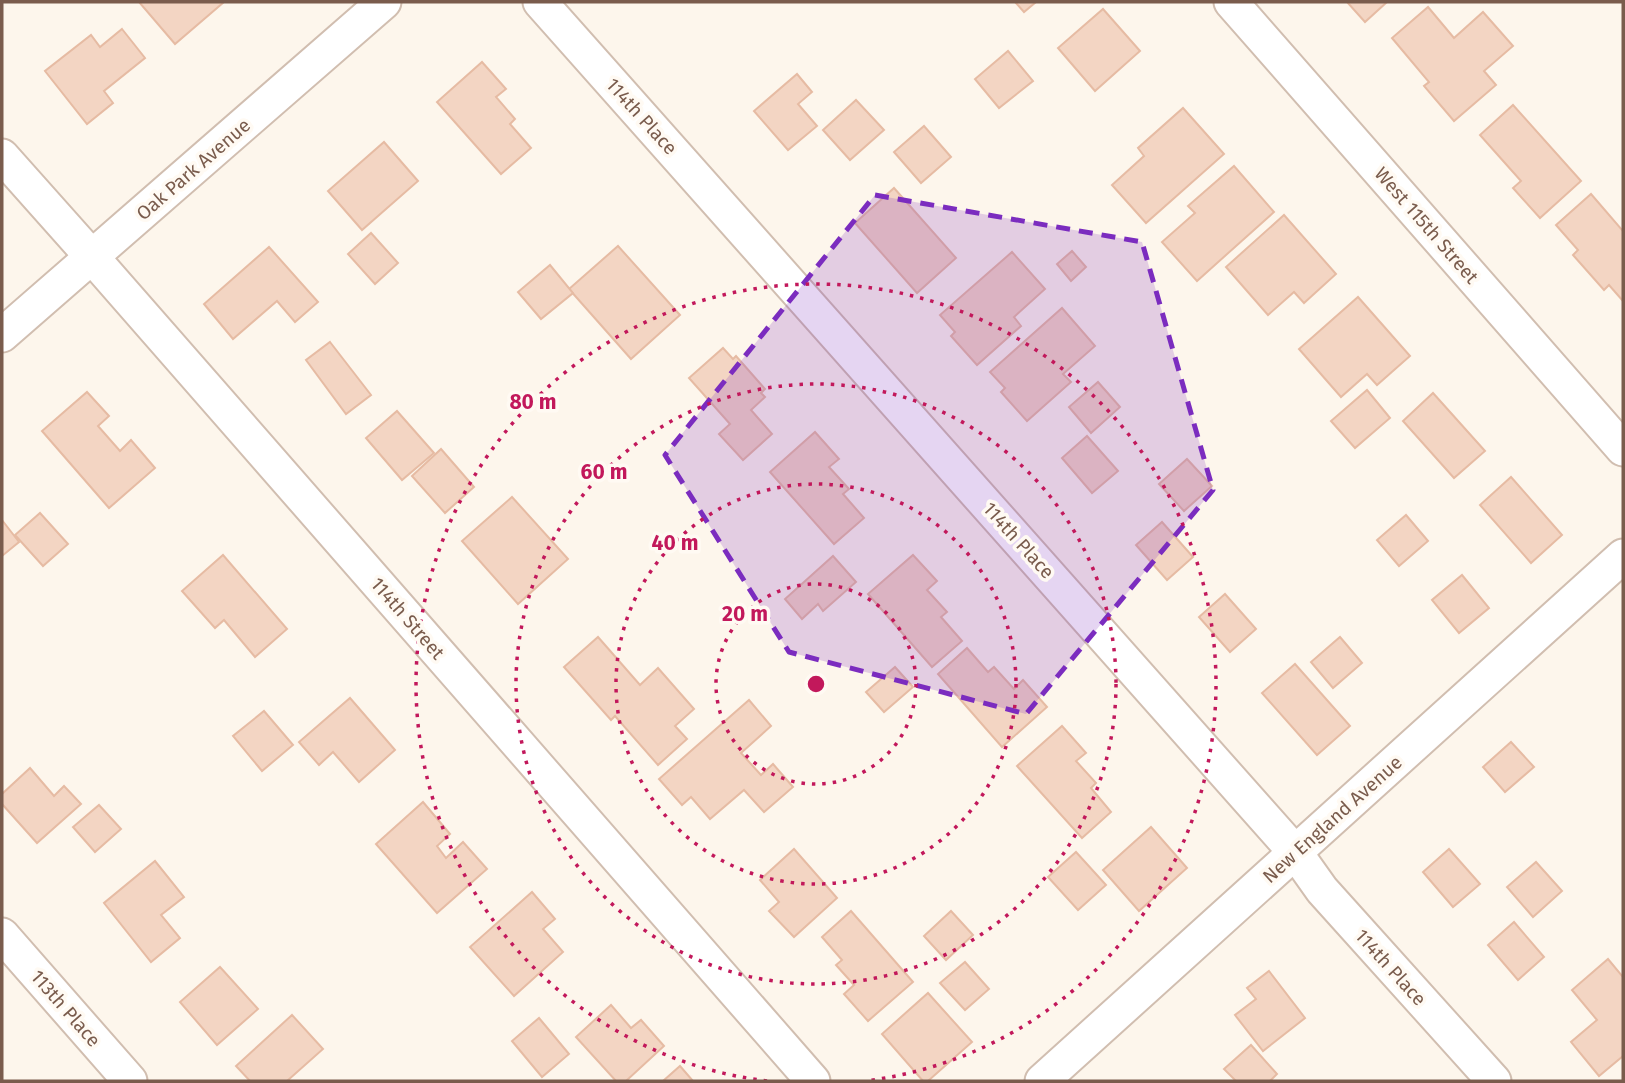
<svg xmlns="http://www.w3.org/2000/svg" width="1625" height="1083" font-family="'Fira Sans',sans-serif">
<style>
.building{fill:#f3d5c3;stroke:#e6bba3;stroke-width:2}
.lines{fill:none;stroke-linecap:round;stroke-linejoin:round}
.minor-casing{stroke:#d1beb0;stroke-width:37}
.minor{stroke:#fff;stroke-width:33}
.marked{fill:#7b2cbf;fill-opacity:0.2;stroke:#7b2cbf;stroke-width:5;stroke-dasharray:14 9;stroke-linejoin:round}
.ring{fill:none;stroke:#c2185b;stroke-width:3.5;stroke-dasharray:3.5 7}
.labels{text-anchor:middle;stroke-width:7;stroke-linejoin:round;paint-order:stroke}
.street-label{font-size:19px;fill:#7a5c4d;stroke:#fffaf3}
.centre{fill:#c2185b;stroke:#fffaf3;stroke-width:3.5}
.ring-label{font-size:21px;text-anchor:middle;font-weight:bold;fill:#c2185b;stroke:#fffaf3;stroke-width:7;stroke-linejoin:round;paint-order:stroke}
</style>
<rect width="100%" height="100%" fill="#fdf6ec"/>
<g class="building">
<path d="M139 2H224L175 44Z"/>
<path d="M1015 2H1036L1024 12Z"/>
<path d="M1347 2H1387L1365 22Z"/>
<path d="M1428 7 1454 38 1483 12 1513 46 1484 71 1496 85 1454 121 1424 86 1429 82 1392 38Z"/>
<path d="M1103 9 1140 51 1095 91 1058 48Z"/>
<path d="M122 29 145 58 104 91 113 103 87 124 45 71 91 35 100 47Z"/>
<path d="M1008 51 1033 81 999 108 975 79Z"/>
<path d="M482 62 506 89 496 97 515 119 510 124 531 148 501 174 437 102Z"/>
<path d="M797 74 812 92 798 104 817 126 788 150 754 111Z"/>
<path d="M856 100 884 130 850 160 823 130Z"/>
<path d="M1513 105 1581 181 1540 218 1513 188 1521 181 1480 135Z"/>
<path d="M1183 108 1224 154 1146 223 1112 185 1144 156 1138 148Z"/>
<path d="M924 126 951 157 921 183 894 152Z"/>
<path d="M384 142 418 181 362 230 328 191Z"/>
<path d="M1234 166 1274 212 1197 281 1162 242 1195 213 1188 206Z"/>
<path d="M894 188 956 258 917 293 855 223Z"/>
<path d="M1591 194 1623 231V301L1609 285 1604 290 1573 255 1578 250 1556 225Z"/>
<path d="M1284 215 1336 274 1304 303 1294 292 1268 315 1226 267Z"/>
<path d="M371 233 398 263 375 284 348 254Z"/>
<path d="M618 246 680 315 631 359 569 289Z"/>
<path d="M269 247 318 302 295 322 277 301 233 339 204 304Z"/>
<path d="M1072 251 1086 267 1071 281 1057 264Z"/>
<path d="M1012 252 1045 289 1014 317 1021 326 977 365 951 336 955 332 940 315Z"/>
<path d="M550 265 573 293 541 319 518 292Z"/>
<path d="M1358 297 1410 356 1377 385 1367 374 1341 397 1299 349Z"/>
<path d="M1062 308 1095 346 1063 374 1071 382 1027 421 1001 392 1005 388 990 372Z"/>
<path d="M330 342 371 395 346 414 306 360Z"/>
<path d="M723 348 733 359 736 356 765 389 761 393 765 397 751 410 772 434 743 460 719 434 730 424 689 378Z"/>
<path d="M1098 382 1120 407 1091 433 1069 407Z"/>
<path d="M1367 390 1390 418 1355 448 1331 421Z"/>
<path d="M87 392 109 416 98 426 120 451 131 440 155 468 109 508 42 431Z"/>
<path d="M1433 393 1485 451 1454 478 1403 421Z"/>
<path d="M397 411 434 453 402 480 366 438Z"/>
<path d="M815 432 839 459 829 467 849 489 843 494 864 518 834 544 770 472Z"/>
<path d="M1087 436 1118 471 1092 493 1062 458Z"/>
<path d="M441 449 474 487 445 513 412 476Z"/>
<path d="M1187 459 1212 486 1184 511 1159 484Z"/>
<path d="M1511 477 1562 535 1531 563 1480 505Z"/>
<path d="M512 497 568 559 518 604 462 541Z"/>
<path d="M40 513 68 544 43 566 15 535Z"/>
<path d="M1406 515 1428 541 1399 566 1377 540Z"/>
<path d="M2 520 19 542 2 556Z"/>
<path d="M1162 522 1193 557 1167 580 1136 545Z"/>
<path d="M223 555 287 629 255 657 224 620 215 628 182 591Z"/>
<path d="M913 555 937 581 927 590 947 612 941 617 962 641 932 667 868 594Z"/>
<path d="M833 556 856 582 823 611 818 604 802 619 785 599Z"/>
<path d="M1462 575 1489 608 1459 633 1432 600Z"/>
<path d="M1225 594 1256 629 1230 652 1199 617Z"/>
<path d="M598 637 640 685 658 668 694 709 675 726 687 739 658 765 615 716 611 720 564 667Z"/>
<path d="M1340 637 1362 663 1333 688 1311 662Z"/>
<path d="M967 648 988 672 994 667 1014 689 1023 680 1047 707 1002 747 938 674Z"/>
<path d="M1295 664 1350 726 1317 755 1262 693Z"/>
<path d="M895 667 913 687 884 712 866 692Z"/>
<path d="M350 698 395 750 359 782 333 752 319 765 299 742Z"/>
<path d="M749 700 771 726 741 753 761 775 773 764 793 787 764 812 744 790 710 819 691 797 682 805 659 779Z"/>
<path d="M264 711 293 745 262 771 233 736Z"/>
<path d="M1062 726 1086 753 1076 761 1096 783 1091 788 1111 812 1082 838 1017 766Z"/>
<path d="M1511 742 1534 767 1505 792 1483 767Z"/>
<path d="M30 768 54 796 64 786 81 804 37 843 2 804V794Z"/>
<path d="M423 802 450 834 437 846 446 858 463 842 487 869 437 913 376 844Z"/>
<path d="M99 805 121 829 95 852 73 827Z"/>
<path d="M1151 827 1187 868 1139 911 1103 870Z"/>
<path d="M794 849 837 898 794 937 769 911 779 902 760 880Z"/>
<path d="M1449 849 1480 884 1453 907 1423 872Z"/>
<path d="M1076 852 1106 885 1078 910 1048 877Z"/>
<path d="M155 861 184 897 161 915 180 938 151 962 104 903Z"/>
<path d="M1536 862 1562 891 1533 917 1507 887Z"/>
<path d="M532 892 555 919 543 929 563 952 514 996 470 947Z"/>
<path d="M851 911 913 982 868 1021 844 994 854 985 836 965 842 960 822 937Z"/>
<path d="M951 911 973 935 946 960 924 936Z"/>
<path d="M1514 922 1544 957 1518 980 1488 945Z"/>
<path d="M1608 959 1623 977V1056L1599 1076 1571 1042 1597 1020 1572 990Z"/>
<path d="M965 962 989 989 965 1010 940 983Z"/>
<path d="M220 967 258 1009 217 1045 180 1002Z"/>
<path d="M1269 971 1305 1018 1263 1051 1235 1015 1256 999 1247 988Z"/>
<path d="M928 993 972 1042 928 1081H923L882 1034Z"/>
<path d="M611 1005 631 1028 641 1020 664 1046 626 1081H616L576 1037Z"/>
<path d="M292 1015 323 1049 287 1081H250L236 1066Z"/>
<path d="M539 1018 569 1054 542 1077 512 1041Z"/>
<path d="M1251 1045 1277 1074 1270 1081H1236L1224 1069Z"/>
<path d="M680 1066 693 1081H663Z"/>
</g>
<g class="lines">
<g class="minor-casing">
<g id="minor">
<path d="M540 2 1295 852 1322 890 1494 1081"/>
<path d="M1231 2 1623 449"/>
<path d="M2 156 92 257 813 1081"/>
<path d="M2 335 384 2"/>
<path d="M2 935 130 1081"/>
<path d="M1042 1081 1623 556"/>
</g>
</g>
<use href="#minor" class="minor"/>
</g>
<path class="marked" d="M875 195 1142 242 1213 490 1026 714 789 652 665 455Z"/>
<g class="ring">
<circle cx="816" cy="684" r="100"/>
<circle cx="816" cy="684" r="200"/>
<circle cx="816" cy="684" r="300"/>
<path d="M767 1081A400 400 0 1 1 865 1081"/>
</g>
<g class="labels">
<g class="street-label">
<text transform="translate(642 116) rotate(48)" y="7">114th Place</text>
<text transform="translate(193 169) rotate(-41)" y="7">Oak Park Avenue</text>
<text transform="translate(1427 225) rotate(49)" y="7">West 115th Street</text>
<text transform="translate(1019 540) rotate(48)" y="7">114th Place</text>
<text transform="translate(408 618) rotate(49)" y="7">114th Street</text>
<text transform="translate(1332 819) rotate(-42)" y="7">New England Avenue</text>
<text transform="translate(1391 967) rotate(48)" y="7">114th Place</text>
<text transform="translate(66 1008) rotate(49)" y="7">113th Place</text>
</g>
</g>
<circle cx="816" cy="684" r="10" class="centre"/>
<g class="ring-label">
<text x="533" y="409">80 m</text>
<text x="604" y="479">60 m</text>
<text x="675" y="550">40 m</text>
<text x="745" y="621">20 m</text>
</g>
<rect width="1625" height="1083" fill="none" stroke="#7a5c4d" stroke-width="7"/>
</svg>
